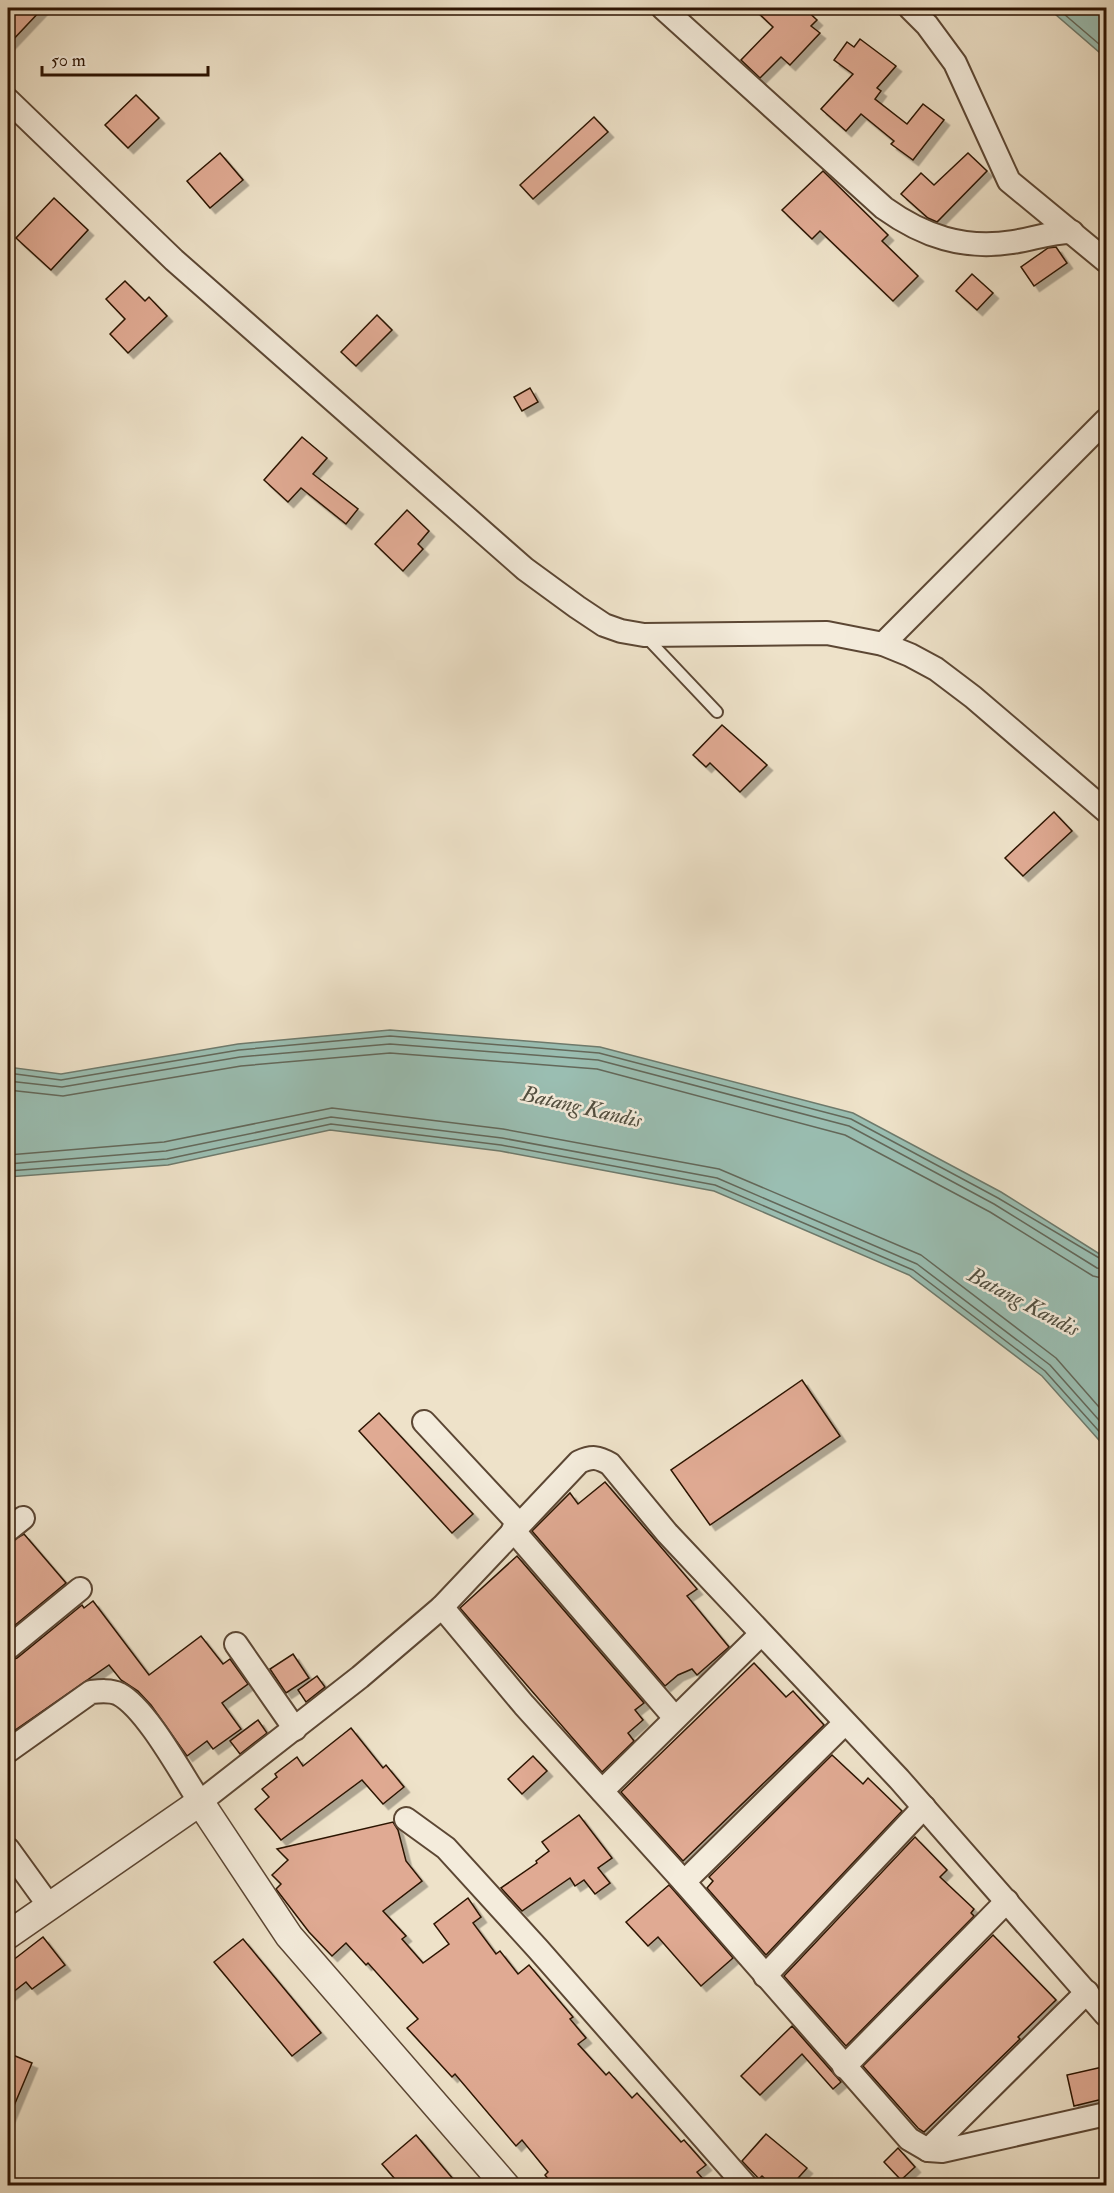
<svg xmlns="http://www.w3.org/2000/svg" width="1114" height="2193" font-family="'IM FELL Double Pica',serif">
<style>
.water{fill:#9abeb2;stroke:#6e7a6c;stroke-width:1.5}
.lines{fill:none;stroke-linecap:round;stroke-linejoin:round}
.shore{stroke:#63685a;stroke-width:1.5}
.building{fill:#e0aa93;stroke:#2c1302;stroke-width:1.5;filter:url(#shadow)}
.service-casing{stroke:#5c4734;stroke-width:14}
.minor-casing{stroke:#5c4734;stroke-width:26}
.tertiary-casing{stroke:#5c4734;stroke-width:30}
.service{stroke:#f4ecdc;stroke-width:10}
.minor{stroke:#f4ecdc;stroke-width:22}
.tertiary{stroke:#f4ecdc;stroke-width:27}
.labels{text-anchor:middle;stroke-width:5;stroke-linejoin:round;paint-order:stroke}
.water-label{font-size:22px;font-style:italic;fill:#524f40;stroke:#f4ecdc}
</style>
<defs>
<filter id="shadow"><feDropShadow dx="5.5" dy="5.5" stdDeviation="0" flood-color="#0004"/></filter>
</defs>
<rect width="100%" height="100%" fill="#eee2c9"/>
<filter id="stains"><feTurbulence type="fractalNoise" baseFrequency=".00333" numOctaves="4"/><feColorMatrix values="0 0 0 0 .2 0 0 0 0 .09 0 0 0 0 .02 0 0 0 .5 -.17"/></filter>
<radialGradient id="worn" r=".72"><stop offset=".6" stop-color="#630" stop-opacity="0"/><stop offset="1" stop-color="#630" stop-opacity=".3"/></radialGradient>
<g class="water">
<path d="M1048 8H1106V58Z"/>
<path d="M390 1030 600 1047 853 1113 1001 1192 1106 1258V1448L1042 1376 909 1275 714 1191 500 1151 330 1130 168 1165 8 1177V1067L61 1074 238 1044Z"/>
</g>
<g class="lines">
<g class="shore">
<path d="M1057 8 1106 50"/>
<path d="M8 1073 61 1080 239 1050 390 1036 599 1053 851 1119 998 1198 1106 1262"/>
<path d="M8 1081 62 1087 240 1057 390 1044 598 1060 849 1126 994 1204 1097 1268 1106 1270"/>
<path d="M8 1090 63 1096 241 1066 390 1053 597 1069 845 1135 990 1212 1093 1276 1106 1279"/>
<path d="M8 1155 164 1142 332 1108 503 1129 719 1169 921 1255 1056 1358 1106 1415"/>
<path d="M8 1164 166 1151 331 1117 502 1138 717 1178 917 1264 1050 1365 1106 1428"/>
<path d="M8 1171 167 1159 331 1124 501 1145 715 1185 913 1270 1045 1371 1106 1439"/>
</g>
</g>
<g class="building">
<path d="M15 8H43L8 45V15Z"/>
<path d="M753 8H804L817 20 811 26 820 33 790 65 781 57 760 78 741 60 773 27Z"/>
<path d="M860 39 896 66 877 88 881 91 875 99 907 124 923 104 944 120 913 160 891 144 894 141 861 114 846 131 821 109 853 74 834 60 847 42 854 47Z"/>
<path d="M136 95 159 118 128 148 105 125Z"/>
<path d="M594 117 608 132 533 199 520 185Z"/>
<path d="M220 153 243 180 210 208 187 181Z"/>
<path d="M968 153 987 171 937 222 928 218 901 194 921 173 934 185Z"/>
<path d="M823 171 888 235 882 241 918 276 893 301 820 231 812 239 782 210Z"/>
<path d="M54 198 88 230 51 270 16 238Z"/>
<path d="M1056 247 1067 263 1034 286 1021 267 1048 248Z"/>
<path d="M972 274 993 293 977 310 956 291Z"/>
<path d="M125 281 145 301 149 297 167 316 128 353 110 334 125 319 106 299Z"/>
<path d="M377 315 392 330 356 366 341 352Z"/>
<path d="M530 388 538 402 522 411 514 397Z"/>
<path d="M302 437 327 458 313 474 358 509 346 524 301 488 288 502 264 480Z"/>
<path d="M407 510 429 531 418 544 423 549 403 571 375 544Z"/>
<path d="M722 725 767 765 740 792 710 763 706 767 693 755Z"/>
<path d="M1054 812 1072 831 1023 876 1005 858Z"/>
<path d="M802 1380 840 1436 710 1525 671 1470Z"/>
<path d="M379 1413 473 1514 452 1533 359 1431Z"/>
<path d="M605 1482 697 1589 687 1596 729 1647 697 1675 692 1669 678 1675 665 1686 532 1531 570 1493 578 1504Z"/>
<path d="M24 1534 66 1583 8 1631V1543Z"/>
<path d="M517 1556 644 1703 635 1710 643 1720 628 1733 634 1741 602 1772 460 1608Z"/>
<path d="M93 1601 149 1675 201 1636 223 1664 230 1659 248 1684 222 1703 241 1729 213 1749 207 1741 187 1756 151 1705 138 1691 121 1680 109 1665 8 1735V1661L17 1658 82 1605 84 1608Z"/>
<path d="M293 1654 309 1678 286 1693 270 1669Z"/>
<path d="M754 1663 786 1697 793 1691 824 1725 683 1861 621 1792Z"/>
<path d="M317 1676 325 1687 306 1702 298 1690Z"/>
<path d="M258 1720 267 1733 240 1754 230 1741Z"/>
<path d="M351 1728 383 1768 386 1765 404 1787 383 1804 362 1780 281 1840 255 1809 269 1797 262 1789 277 1777 275 1774 297 1757 303 1766Z"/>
<path d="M832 1755 863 1784 868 1778 902 1811 766 1955 707 1888 713 1881 709 1877Z"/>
<path d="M533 1756 547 1771 522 1794 508 1779Z"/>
<path d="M579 1815 612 1858 598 1868 610 1883 595 1894 584 1880 575 1886 570 1878 522 1911 501 1888 537 1863 536 1861 549 1851 542 1842Z"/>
<path d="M393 1822 398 1830 406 1861 422 1881 383 1911 406 1936 402 1939 423 1963 449 1944 434 1924 468 1898 481 1917 473 1923 496 1954 500 1951 518 1974 529 1965 573 2017 570 2019 586 2038 578 2044 606 2075 609 2072 632 2098 637 2093 681 2142 684 2140 706 2165 697 2172 709 2186H554L545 2175 548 2172 522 2140 516 2146 455 2074 452 2077 407 2028 418 2019 368 1963 366 1965 346 1943 332 1956 309 1932 276 1889 281 1884 272 1875 288 1860 277 1849Z"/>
<path d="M915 1837 947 1870 940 1877 974 1909 971 1913 974 1916 846 2046 784 1976Z"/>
<path d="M669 1885 733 1958 701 1986 658 1937 648 1946 626 1922Z"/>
<path d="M993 1935 1056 2000 1018 2037 1020 2039 924 2132 918 2128 863 2066Z"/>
<path d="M43 1937 65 1965 32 1989 26 1982 8 1996V1964Z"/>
<path d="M243 1939 321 2033 292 2056 214 1962Z"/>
<path d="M792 2026 841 2082 833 2089 802 2054 760 2095 741 2076Z"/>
<path d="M8 2053 32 2063 8 2120Z"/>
<path d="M1107 2066V2098L1074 2106 1067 2075Z"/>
<path d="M766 2134 807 2168 791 2186H773L762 2176 759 2179 742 2161Z"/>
<path d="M416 2135 459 2186H401L382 2164Z"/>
<path d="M898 2148 915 2167 901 2180 884 2162Z"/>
</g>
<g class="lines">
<g class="service-casing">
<path id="service" d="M646 637 717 712"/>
</g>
<g class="minor-casing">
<g id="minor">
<path d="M663 8 884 208C923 236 964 250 1013 242 1033 239 1051 232 1072 232"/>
<path d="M910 8 927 25 955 63 1009 181 1106 261"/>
<path d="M8 100 174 260 525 569 577 607 604 625 621 631 644 635 827 633 883 644 910 655 936 669 973 697 1106 811"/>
<path d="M883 644 1106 420"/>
<path d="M424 1422 519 1524"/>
<path d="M8 1530 23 1518"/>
<path d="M513 1530 675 1718"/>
<path d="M442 1607 524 1705 684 1882 909 2139 928 2150 942 2151 1106 2114"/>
<path d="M236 1644 295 1729"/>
<path d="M8 1648 80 1589"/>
<path d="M8 1751 91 1692C100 1691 111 1690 119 1694 147 1709 182 1775 200 1802L360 1677 442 1607 579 1462C592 1456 598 1457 610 1464L667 1533 899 1779 1106 2015"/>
<path d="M602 1791 761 1634"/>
<path d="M406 1819 446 1848 538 1949 746 2186"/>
<path d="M8 1849 50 1907"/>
<path d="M684 1882 845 1723"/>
<path d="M765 1976 924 1807"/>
<path d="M844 2067 1007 1901"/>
<path d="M928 2150 1087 1992"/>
</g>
</g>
<g class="tertiary-casing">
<path id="tertiary" d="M8 1935 200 1802 289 1936 506 2186"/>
</g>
<use href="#service" class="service"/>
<use href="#minor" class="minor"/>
<use href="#tertiary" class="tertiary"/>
</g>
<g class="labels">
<g class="water-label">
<text transform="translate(582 1106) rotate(13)" y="8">Batang Kandis</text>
<text transform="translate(1024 1301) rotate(28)" y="8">Batang Kandis</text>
</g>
</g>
<rect width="1114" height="2193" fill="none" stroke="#eee2c9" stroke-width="30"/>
<rect x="9" y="9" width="1096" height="2175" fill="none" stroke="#2c1302" stroke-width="3"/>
<rect x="15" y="15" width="1084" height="2163" fill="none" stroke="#2c1302" stroke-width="1.5"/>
<path d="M42 66v9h166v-9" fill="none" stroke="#2c1302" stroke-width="3"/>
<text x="51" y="66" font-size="18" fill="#2c1302" stroke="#f4ecdc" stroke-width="4.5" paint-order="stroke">50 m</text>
<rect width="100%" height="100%" filter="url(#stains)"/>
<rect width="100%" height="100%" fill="url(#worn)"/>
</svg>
